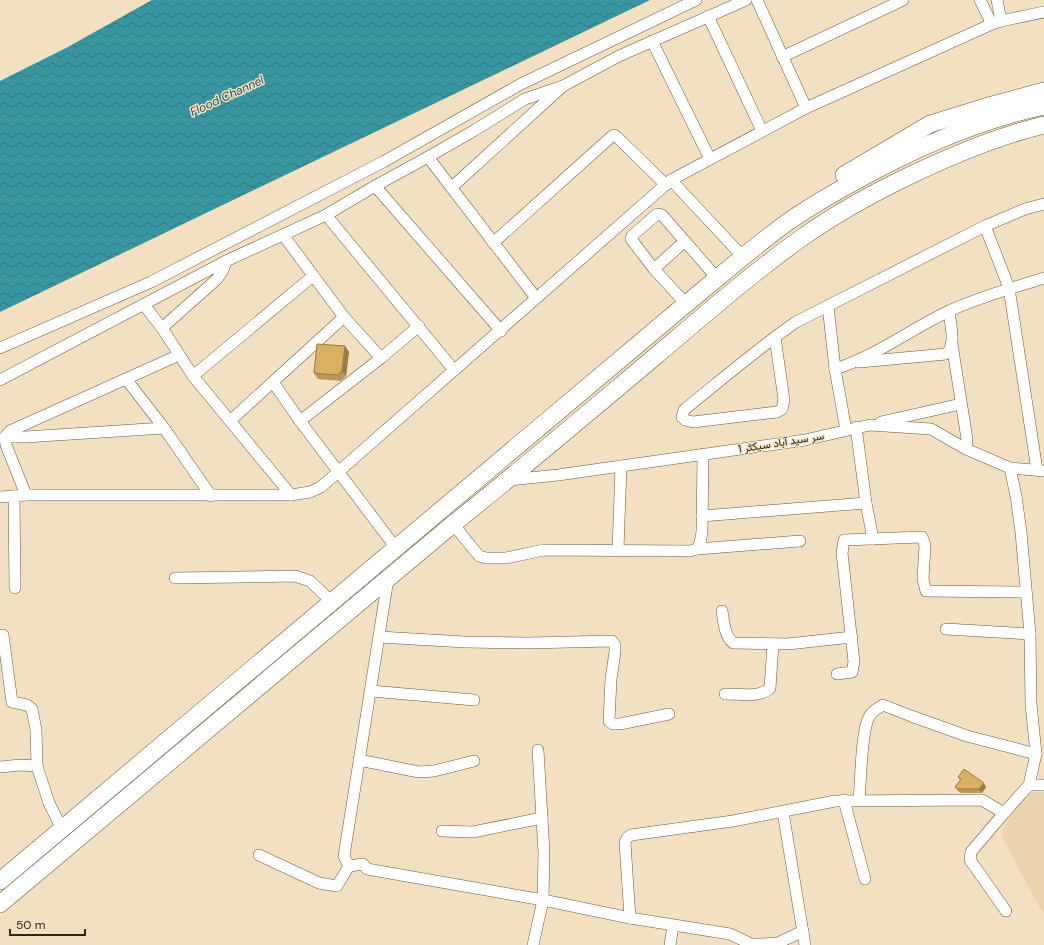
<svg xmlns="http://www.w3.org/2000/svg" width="1044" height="945" font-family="'DM Sans',Vazirmatn,sans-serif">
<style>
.built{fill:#ead4ad}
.water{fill:url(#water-waves)}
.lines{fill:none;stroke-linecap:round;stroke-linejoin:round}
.minor-casing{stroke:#67583c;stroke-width:12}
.highway-casing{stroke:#67583c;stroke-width:18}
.minor{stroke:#fff;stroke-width:11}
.highway{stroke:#fff;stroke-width:17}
.wall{fill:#bb9754}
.shaded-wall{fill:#987b45}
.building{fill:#d9b062;stroke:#987b45}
.labels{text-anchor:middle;stroke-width:3;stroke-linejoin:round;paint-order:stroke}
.street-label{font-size:11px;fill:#2c2519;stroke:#f2e0c0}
.water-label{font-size:12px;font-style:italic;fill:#1f5359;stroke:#f2e0c0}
</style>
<defs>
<pattern id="water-waves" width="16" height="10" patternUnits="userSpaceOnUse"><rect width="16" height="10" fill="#38949f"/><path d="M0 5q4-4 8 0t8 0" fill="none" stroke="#2f7981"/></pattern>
</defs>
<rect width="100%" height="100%" fill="#f2e0c0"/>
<path class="built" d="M1032 792H1044V916L1001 835 1015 806Z"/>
<path class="water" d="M152 0H650L0 312V81L66 48Z"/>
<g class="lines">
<g class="minor-casing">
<g id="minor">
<path d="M757 0 806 108"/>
<path d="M980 0 992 24"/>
<path d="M997 0 1001 21"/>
<path d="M708 16 762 131"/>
<path d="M652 41 710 159"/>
<path d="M782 57 903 0"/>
<path d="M428 157 536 298"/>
<path d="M671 180 743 257"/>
<path d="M375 186 501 331"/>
<path d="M452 187 563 86 619 56 746 0"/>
<path d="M326 215 454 370"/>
<path d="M985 226 1009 288 1037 470"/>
<path d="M283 235 344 317 381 358"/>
<path d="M493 243 611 137 614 135 617 137 666 185"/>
<path d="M654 269 685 241"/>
<path d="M686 304 654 269 631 239 632 236 657 214 662 215 717 278"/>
<path d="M144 305 162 328 193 376 291 495"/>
<path d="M828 306 835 369 846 430"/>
<path d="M162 328 217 279 223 270 226 261"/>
<path d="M775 337 784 400 782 409 777 412 693 422 685 420 682 417 684 410C721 380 757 349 796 322L985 226 1025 209 1044 204"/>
<path d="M952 344 967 439 966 449"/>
<path d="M0 348 151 282 383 162 521 84 696 0"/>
<path d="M860 362 946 354C957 345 950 324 949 311"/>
<path d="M835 369C876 356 911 329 949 311 980 297 1012 288 1044 278"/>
<path d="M193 376 313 276"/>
<path d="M126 379 164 428 211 496"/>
<path d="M0 380 226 261 326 215 375 186 428 157 475 130 525 99 563 86"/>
<path d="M273 382 300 421 396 548"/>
<path d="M230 421 344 317"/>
<path d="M300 421 381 358 419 326"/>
<path d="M881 422 961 404"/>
<path d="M856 427 866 503 873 539"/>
<path d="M5 437H25L164 428"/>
<path d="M509 480 558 475 805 440 870 425 931 429 966 449 1010 468 1044 471"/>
<path d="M26 495 6 445 5 437 10 431 179 355"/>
<path d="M14 496 15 588"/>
<path d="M0 497 26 495H291L310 492 321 487 671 180 806 108 992 24 1001 21 1044 12"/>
<path d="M702 516 866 503"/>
<path d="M453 524 479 556 486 558H506L544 550 690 551 697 549 700 543 702 532 703 454"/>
<path d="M697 549 800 541"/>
<path d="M618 550 621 466"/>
<path d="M175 578 295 576 310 581 332 602"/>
<path d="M722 611C724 622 724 635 733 643L788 644 852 637"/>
<path d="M946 629 1030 634"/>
<path d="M3 635 12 702 27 705 32 709 36 730 37 766 49 803 62 829"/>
<path d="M379 637 465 642 529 643 612 641 615 645V652L611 679 609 721 613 724H620L669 714"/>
<path d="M837 674 852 672 854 662 842 553 844 540 922 537 925 545 923 579 926 591 1026 592"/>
<path d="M371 691 474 700"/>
<path d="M725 694C738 694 760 698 770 688L773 644"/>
<path d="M359 760 419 772 434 771 474 761"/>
<path d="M0 767 20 765 37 766"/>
<path d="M1029 785H1044"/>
<path d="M844 800 865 879"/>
<path d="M859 800C861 780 861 732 869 717 872 711 878 708 883 705L911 716 967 736 1036 754"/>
<path d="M783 812 805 945"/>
<path d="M1004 813 971 852 970 860 1006 911"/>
<path d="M442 831 473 832 542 818"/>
<path d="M259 855 319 883 337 886 349 866 363 864 367 869 543 900 630 918 730 934 751 944H761L778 943 803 931"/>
<path d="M349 866 344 856 388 579"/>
<path d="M630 918 625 843 627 838 631 835 733 821 835 801 982 800 1004 813 1029 785 1036 754 1031 704 1030 634 1021 532 1016 496 1010 468"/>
<path d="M533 945 543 900 544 853 538 750"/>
<path d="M670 945 673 926"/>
</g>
</g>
<g class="highway-casing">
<g id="highway">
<path d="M844 175 930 124 985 107 1044 91"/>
<path d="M0 881 686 304C719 277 751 249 785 224 809 207 835 192 861 178 919 146 979 120 1044 106"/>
<path d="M0 904 453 524C522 469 589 412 657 355 703 316 750 275 800 239 835 214 873 193 913 174 955 154 998 136 1044 125"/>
</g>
</g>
<use href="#minor" class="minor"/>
<use href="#highway" class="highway"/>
</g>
<g class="wall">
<path d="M345 346 349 352 346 376 341 381 318 379 314 373Z"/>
<path d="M958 777 986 787 982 793H961L958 791 955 787 960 780Z"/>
</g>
<g class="shaded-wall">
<path d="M345 346 349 352 346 376 342 371Z"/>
<path d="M984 783 986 787 982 793 979 789Z"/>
</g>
<g class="building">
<path d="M317 344 345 346 342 371 337 375 314 373Z"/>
<path d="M964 769 984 783 979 789H958L955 787 961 779 958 777Z"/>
</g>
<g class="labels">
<g class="street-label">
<text transform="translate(781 442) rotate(-9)" y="4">سر سید آباد سیکٹر 1</text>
</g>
<g class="water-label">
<text transform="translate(227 96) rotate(-25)" y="4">Flood Channel</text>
</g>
</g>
<path d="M10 929v6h75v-6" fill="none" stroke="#2c2519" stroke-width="2"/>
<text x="16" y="929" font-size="12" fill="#2c2519" stroke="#f2e0c0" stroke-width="3" paint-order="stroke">50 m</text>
</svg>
